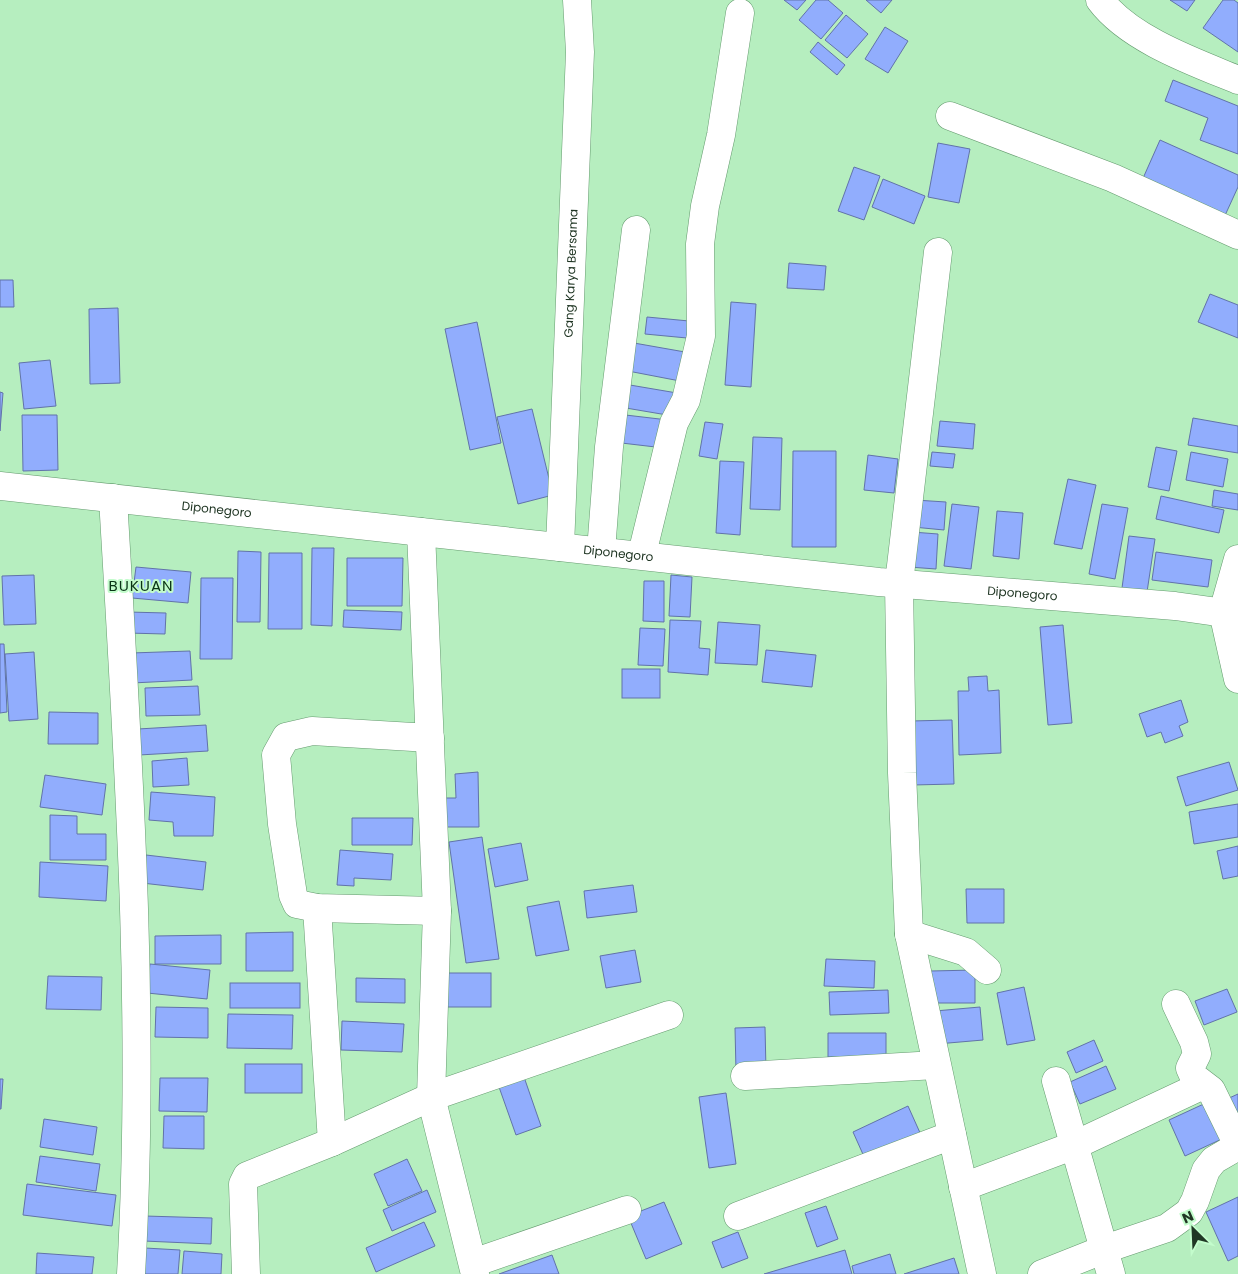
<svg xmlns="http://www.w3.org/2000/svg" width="1238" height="1274" font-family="Poppins,sans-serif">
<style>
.building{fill:#91adfd;stroke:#6173a9}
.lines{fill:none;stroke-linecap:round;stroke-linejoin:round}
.street-casing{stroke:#659b6f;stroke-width:29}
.street{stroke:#fff;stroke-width:28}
.labels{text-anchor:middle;stroke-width:4;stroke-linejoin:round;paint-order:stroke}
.street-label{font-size:12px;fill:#203624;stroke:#c3fccc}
.quarter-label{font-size:15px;letter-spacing:1px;fill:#0a3416;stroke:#c3fccc}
</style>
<rect width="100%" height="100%" fill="#b6eebf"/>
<g class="building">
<path d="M784 0H806L797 10Z"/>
<path d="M816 0H828L843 13 821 39 799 20Z"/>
<path d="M866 0H892L881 13Z"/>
<path d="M1170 0H1195L1187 11Z"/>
<path d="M1223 0H1234L1238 3V52L1203 28Z"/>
<path d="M846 15 868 34 847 58 825 40Z"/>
<path d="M885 27 908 41 888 73 865 59Z"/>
<path d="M818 42 845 65 837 75 810 52Z"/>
<path d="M1173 80 1238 106V154L1200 140 1208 118 1165 101Z"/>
<path d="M1160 140 1238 175V187L1222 222 1140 185Z"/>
<path d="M938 143 970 149 959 203 928 197Z"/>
<path d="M854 167 880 176 864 220 838 211Z"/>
<path d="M883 179 925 196 914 224 872 207Z"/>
<path d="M789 263 826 266 824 290 787 288Z"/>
<path d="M0 280H13L14 307H0Z"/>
<path d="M1210 294 1238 305V338L1198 322Z"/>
<path d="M731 302 756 304 751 387 725 385Z"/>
<path d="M118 308 120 383 90 384 89 309Z"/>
<path d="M647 317 689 321 687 338 645 334Z"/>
<path d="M477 322 501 443 470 450 445 329Z"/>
<path d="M634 343 685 352 680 381 628 371Z"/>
<path d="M50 360 56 406 24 409 19 363Z"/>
<path d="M624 384 677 393 673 416 620 407Z"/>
<path d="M0 392 3 393 0 431Z"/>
<path d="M532 409 553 495 518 504 497 417Z"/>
<path d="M617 414 668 420 664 448 613 442Z"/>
<path d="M22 415H57L58 470 23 471Z"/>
<path d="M1193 418 1238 426V453L1188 445Z"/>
<path d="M940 421 975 424 973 449 937 446Z"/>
<path d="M705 422 723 424 717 459 699 456Z"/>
<path d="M753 437 782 438 780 510 750 509Z"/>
<path d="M1156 447 1177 451 1169 491 1148 487Z"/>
<path d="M793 451H836V547H792Z"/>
<path d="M932 452 955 454 953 468 930 466Z"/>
<path d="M1191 452 1228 459 1223 487 1186 480Z"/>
<path d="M868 455 898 459 894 493 864 490Z"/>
<path d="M720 461 744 462 740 535 716 533Z"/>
<path d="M1068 479 1096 485 1082 549 1054 544Z"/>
<path d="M1214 490 1238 494V510L1212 506Z"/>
<path d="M1161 496 1224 510 1219 533 1156 519Z"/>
<path d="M915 500 946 502 944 530 913 527Z"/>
<path d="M952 504 979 507 971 569 944 566Z"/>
<path d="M1102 504 1128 508 1115 579 1089 574Z"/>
<path d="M997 511 1023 513 1019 559 993 556Z"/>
<path d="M912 532 938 534 936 569 909 567Z"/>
<path d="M1129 536 1155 539 1147 592 1122 588Z"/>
<path d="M312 548H334L332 626 311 625Z"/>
<path d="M238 551 261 552 260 622H237Z"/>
<path d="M1156 552 1212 560 1208 587 1152 580Z"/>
<path d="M269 553H302V629H268Z"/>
<path d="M347 558H403L402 606H347Z"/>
<path d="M136 567 191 572 188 603 132 598Z"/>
<path d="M34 575 36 624 4 625 2 576Z"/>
<path d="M671 575 692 577 690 617 669 616Z"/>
<path d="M201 578H233L232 659H200Z"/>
<path d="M644 581H664V622L643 621Z"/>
<path d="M344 610 402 612 401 630 343 627Z"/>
<path d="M128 612 166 613 165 634 127 633Z"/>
<path d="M670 620 701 621 699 648 710 649 708 675 668 672Z"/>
<path d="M718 622 760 625 757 665 715 663Z"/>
<path d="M1063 625 1072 723 1048 725 1040 627Z"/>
<path d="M640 628 665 629 663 666 638 665Z"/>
<path d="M0 644H4L7 712 0 713Z"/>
<path d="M766 650 816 655 812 687 762 682Z"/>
<path d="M190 651 192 680 132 683 131 653Z"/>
<path d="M34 652 38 719 9 721 5 654Z"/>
<rect x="622" y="669" width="38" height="29"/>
<path d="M987 676 988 691 999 690 1001 753 959 755 958 691H969L968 677Z"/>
<path d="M198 686 200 715 146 716 145 688Z"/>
<path d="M1181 700 1188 722 1179 726 1183 736 1165 743 1161 732 1147 737 1139 714Z"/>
<path d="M49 712 98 713V744H48Z"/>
<path d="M952 720 954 784 913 785 911 721Z"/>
<path d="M206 725 208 751 139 755 138 729Z"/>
<path d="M187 758 189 785 153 787 152 761Z"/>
<path d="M1229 762 1238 790 1186 806 1177 777Z"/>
<path d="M478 772 479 827H438L437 798H456L455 774Z"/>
<path d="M45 775 106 784 102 815 40 807Z"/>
<path d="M151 792 215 797 213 836H174L173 822 149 820Z"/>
<path d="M1238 804V837L1194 844 1189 812Z"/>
<path d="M50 815 77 816V834H106V860H50Z"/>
<path d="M352 818H413L412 845H352Z"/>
<path d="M482 837 499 959 466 963 449 842Z"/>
<path d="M521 843 528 880 495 887 488 849Z"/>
<path d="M1238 846V876L1223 879 1217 851Z"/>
<path d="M340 850 393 854 391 880 354 878V886L337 885Z"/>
<path d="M146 855 206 862 203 890 142 883Z"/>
<path d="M40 862 108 866 106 901 39 897Z"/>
<path d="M633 885 637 912 587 918 584 891Z"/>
<path d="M966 889H1004V923H967Z"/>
<path d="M559 901 569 950 536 956 527 907Z"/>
<path d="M293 932V971H246V933Z"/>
<path d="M221 935V964H155V936Z"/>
<path d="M635 950 641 982 606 988 600 956Z"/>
<path d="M826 959 875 961 874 988 824 986Z"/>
<path d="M150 964 210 970 207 999 147 993Z"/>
<path d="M975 970V1003H931V971Z"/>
<rect x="442" y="973" width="49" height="34"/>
<path d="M48 976 102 977 101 1010 46 1009Z"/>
<path d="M356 978 405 979V1003L356 1002Z"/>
<rect x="230" y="983" width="70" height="25"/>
<path d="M1024 987 1035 1040 1007 1045 997 993Z"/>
<path d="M1227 989 1237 1012 1204 1025 1195 1001Z"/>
<path d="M888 990 889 1013 830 1015 829 992Z"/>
<path d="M156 1007 208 1008V1038L155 1037Z"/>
<path d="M980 1007 983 1040 937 1044 935 1011Z"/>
<path d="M228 1014 293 1015 292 1049 227 1048Z"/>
<path d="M342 1021 404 1024 402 1052 341 1050Z"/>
<path d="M765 1027 766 1070 736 1071 735 1028Z"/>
<path d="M828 1033H886V1056L828 1057Z"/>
<path d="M1094 1040 1103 1061 1076 1073 1067 1052Z"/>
<rect x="245" y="1064" width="57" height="29"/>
<path d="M1106 1066 1116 1089 1080 1104 1070 1082Z"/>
<path d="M524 1077 541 1126 516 1135 499 1087Z"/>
<path d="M160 1078H208L207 1112 159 1111Z"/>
<path d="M0 1079H3L1 1109H0Z"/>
<path d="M726 1093 736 1164 709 1168 699 1097Z"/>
<path d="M1238 1094V1125L1227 1099Z"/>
<path d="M1208 1102 1224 1138 1185 1156 1169 1120Z"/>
<path d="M908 1106 921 1135 866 1161 853 1132Z"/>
<path d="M164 1116H204V1149L163 1148Z"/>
<path d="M44 1119 97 1127 93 1155 40 1147Z"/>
<path d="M40 1156 100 1164 96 1191 36 1182Z"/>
<path d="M407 1159 422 1191 388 1206 374 1174Z"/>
<path d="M27 1184 116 1195 112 1226 23 1215Z"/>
<path d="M427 1190 436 1212 392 1231 383 1210Z"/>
<path d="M1238 1197V1256L1228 1261 1206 1212Z"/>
<path d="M664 1202 682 1244 646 1259 628 1216Z"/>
<path d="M826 1206 838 1239 817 1247 805 1213Z"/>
<path d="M145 1216 212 1218 211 1244 144 1241Z"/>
<path d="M424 1222 435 1246 376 1272 366 1248Z"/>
<path d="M738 1232 748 1258 722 1268 712 1242Z"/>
<path d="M145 1248 180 1250 178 1274H144Z"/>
<path d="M845 1250 852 1274H764Z"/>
<path d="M184 1251 222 1254 221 1274H182Z"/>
<path d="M37 1253 94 1257 92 1274H36Z"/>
<path d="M890 1254 896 1274H854L852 1266Z"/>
<path d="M552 1255 559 1274H499Z"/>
<path d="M954 1258 959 1274H904Z"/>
</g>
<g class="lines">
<g class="street-casing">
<g id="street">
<path d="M1100 0C1129 39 1194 62 1238 80"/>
<path d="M950 116 1113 178 1238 235"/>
<path d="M938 252 899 583 902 773 909 934 982 1274"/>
<path id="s1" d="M0 486 879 582 1175 606 1238 615"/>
<path d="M113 498C128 755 146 1017 131 1274"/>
<path d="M421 532 437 911 431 1097 475 1274"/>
<path id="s2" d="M560 547 580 52 577 0"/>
<path d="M601 551 609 447 636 230"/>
<path d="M642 554 674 423 686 400 701 336 700 244 705 206 721 135 740 13"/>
<path d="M1238 559 1223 612 1238 679"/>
<path d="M430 738 312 731 286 737 276 755 282 824 293 895 297 904 317 908 437 911"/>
<path d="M317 908 332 1142"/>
<path d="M909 934 966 952 987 970"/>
<path d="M1176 1004 1194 1042 1197 1054 1190 1068 1194 1077 1211 1090 1238 1145"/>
<path d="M745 1076 936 1065"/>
<path d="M1056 1081 1111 1274"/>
<path d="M963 1187 1075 1145 1203 1085"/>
<path d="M738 1216 952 1135"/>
<path d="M473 1263 627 1210"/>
<path d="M246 1274 243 1184 247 1176 332 1142 431 1097 669 1015"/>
<path d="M1042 1274 1105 1249 1167 1228 1189 1212 1195 1201 1206 1170 1214 1160 1238 1146"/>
</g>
</g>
<use href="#street" class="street"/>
</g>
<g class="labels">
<g class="street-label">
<text dy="4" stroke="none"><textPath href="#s2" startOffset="274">Gang Karya Bersama</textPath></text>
<text dy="4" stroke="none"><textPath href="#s1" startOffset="218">Diponegoro</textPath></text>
<text dy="4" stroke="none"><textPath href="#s1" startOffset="622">Diponegoro</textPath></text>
<text dy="4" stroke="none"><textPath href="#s1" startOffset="1028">Diponegoro</textPath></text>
</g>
<g class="quarter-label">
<text x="141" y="591">BUKUAN</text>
</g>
</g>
<g transform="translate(1193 1229) rotate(336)" stroke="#c3fccc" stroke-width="4" paint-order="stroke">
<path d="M0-4L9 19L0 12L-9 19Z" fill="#203624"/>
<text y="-8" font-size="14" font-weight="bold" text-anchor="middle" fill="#203624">N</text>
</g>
</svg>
